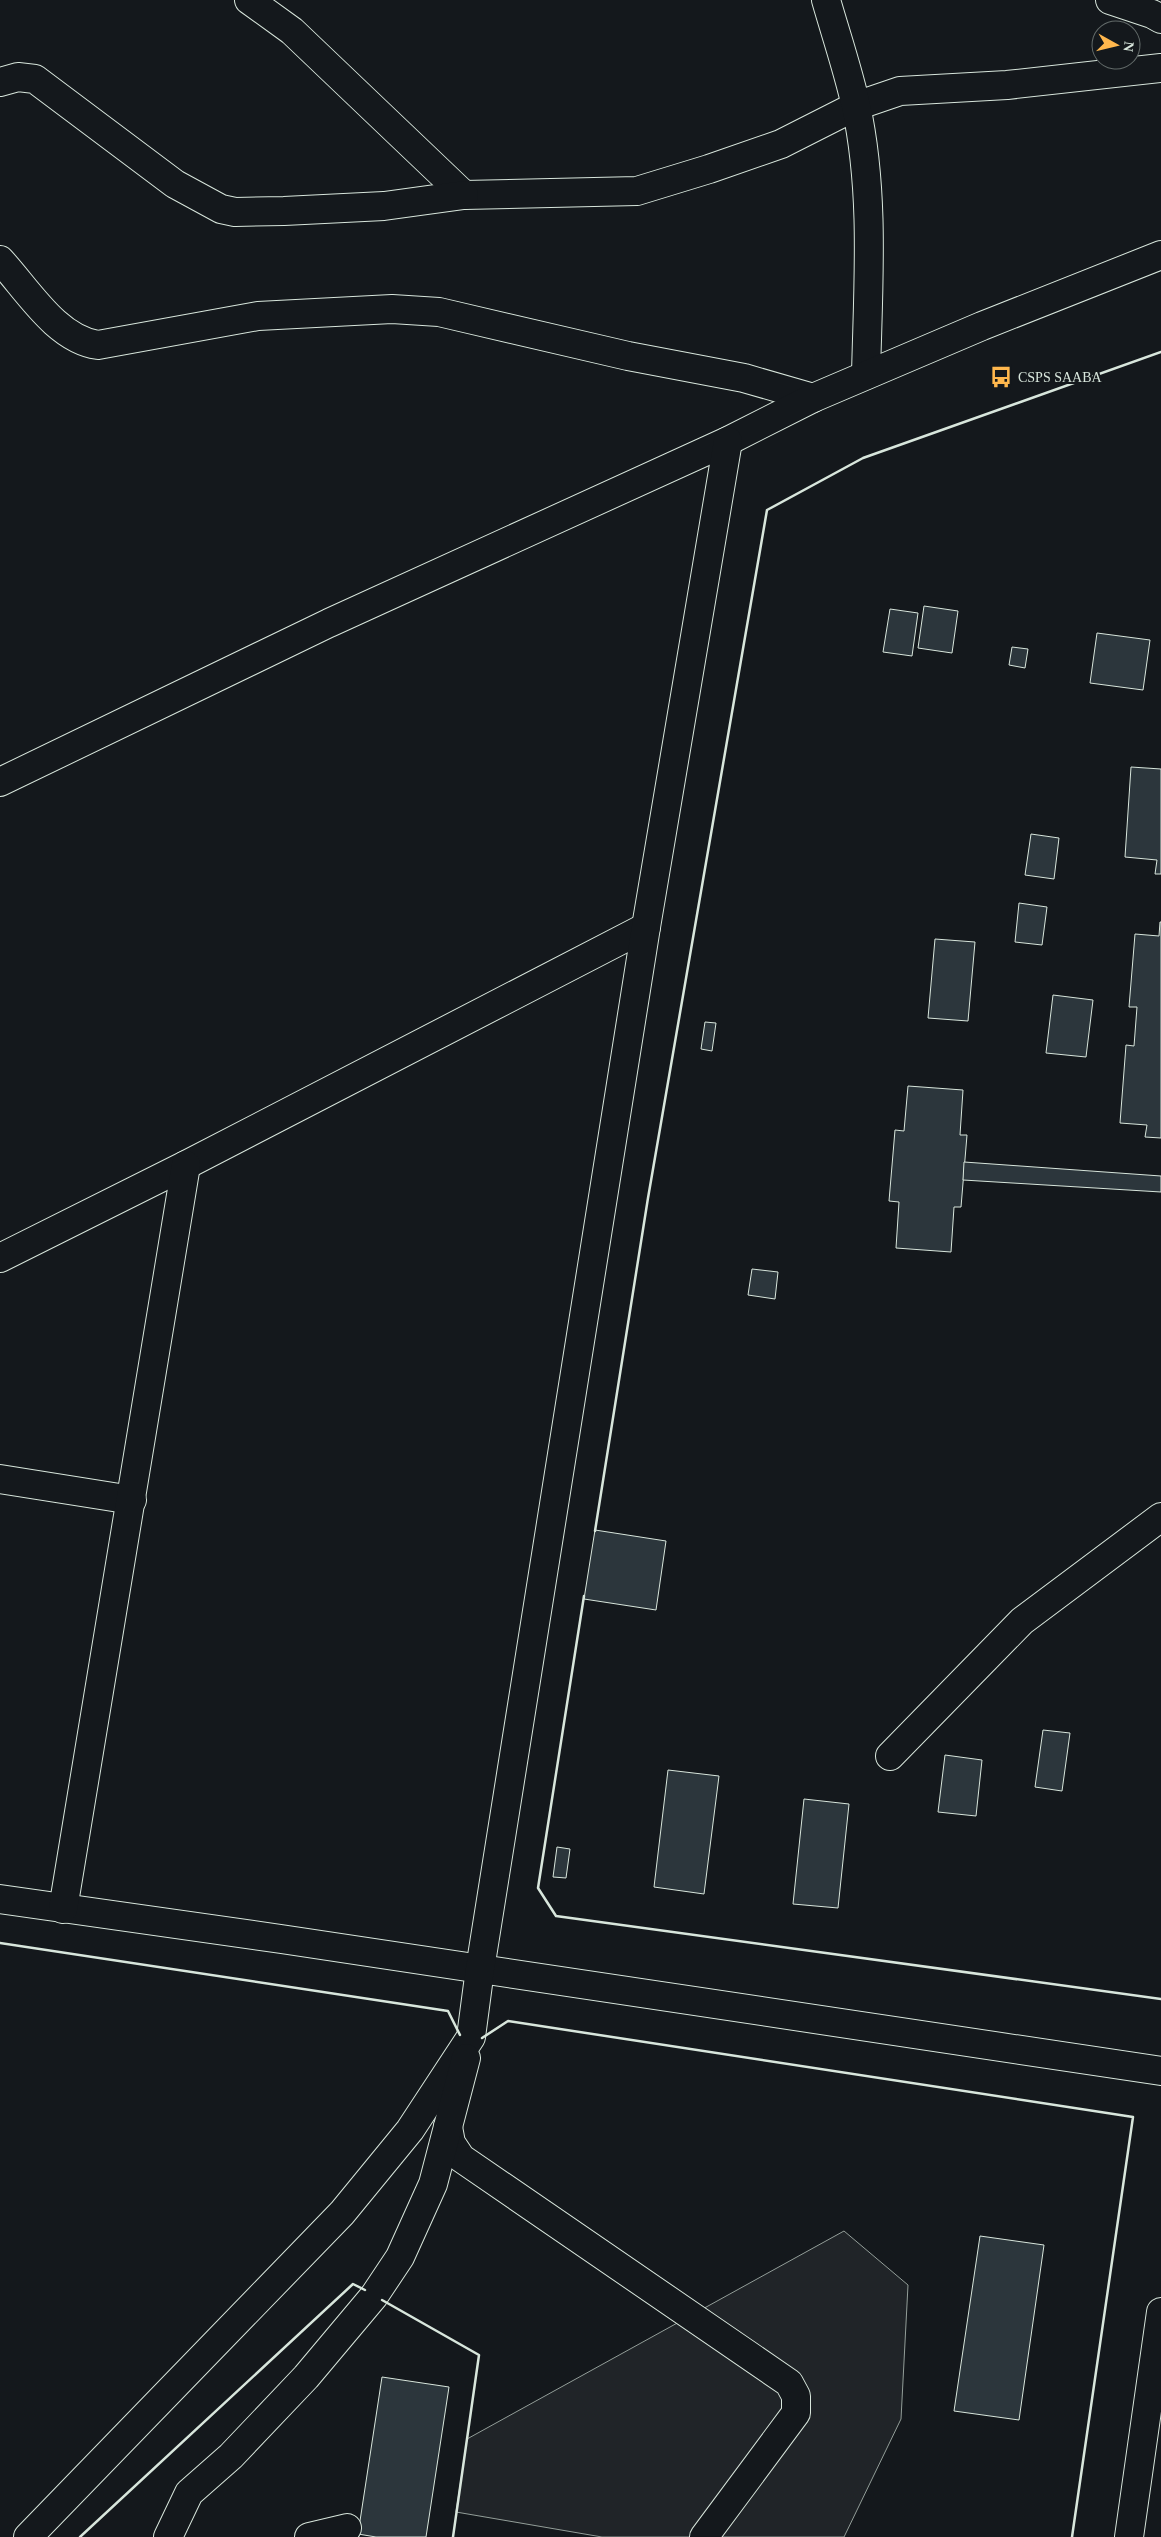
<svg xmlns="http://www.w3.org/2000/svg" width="1161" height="2537" font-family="'Times New Roman',serif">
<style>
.green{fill:#202428;stroke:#939e99}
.building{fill:#2c363c;stroke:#d8e6dc}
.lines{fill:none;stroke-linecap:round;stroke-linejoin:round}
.minor-casing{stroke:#d8e6dc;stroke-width:30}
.minor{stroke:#14181c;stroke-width:28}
.wall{stroke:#d8e6dc;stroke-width:2.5}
.labels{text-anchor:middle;stroke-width:4;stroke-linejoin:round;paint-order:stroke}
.poi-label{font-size:14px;fill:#d8e6dc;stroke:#14181c;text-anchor:start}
</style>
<rect width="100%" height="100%" fill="#14181c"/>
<path class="green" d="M844 2231 908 2285 901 2419 844 2537H602L456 2512 467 2439Z"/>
<g class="building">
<path d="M924 606 958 611 952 653 918 648Z"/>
<path d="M890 609 918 613 912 656 883 652Z"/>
<path d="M1097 633 1150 640 1143 690 1090 683Z"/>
<path d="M1012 647 1028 649 1025 668 1009 665Z"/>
<path d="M1131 767 1161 769V874H1155L1157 860 1125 857Z"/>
<path d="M1031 834 1059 838 1054 879 1025 875Z"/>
<path d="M1019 903 1047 907 1042 945 1015 942Z"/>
<path d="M1160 922H1161V1138L1145 1137 1147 1125 1120 1123 1126 1045 1134 1046 1137 1007H1129L1135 934 1159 936Z"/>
<path d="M935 939 975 942 968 1021 928 1018Z"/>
<path d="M1053 995 1093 1000 1086 1057 1046 1053Z"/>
<path d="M705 1022 716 1023 712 1051 701 1049Z"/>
<path d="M908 1086 963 1090 960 1135H967L961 1207H954L951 1252 896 1248 899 1202 889 1201 895 1130 904 1131Z"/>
<path d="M964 1162 1161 1176V1192L963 1180Z"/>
<path d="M752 1269 778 1272 775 1299 748 1295Z"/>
<path d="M595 1530 666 1541 656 1610 584 1599Z"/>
<path d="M1043 1730 1070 1733 1062 1791 1035 1787Z"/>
<path d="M945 1755 982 1760 976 1816 938 1812Z"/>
<path d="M668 1770 719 1776 704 1894 654 1887Z"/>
<path d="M804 1799 849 1804 838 1908 793 1904Z"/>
<path d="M557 1847 570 1849 566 1878 553 1877Z"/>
<path d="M980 2236 1044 2245 1019 2420 954 2411Z"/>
<path d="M382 2377 449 2387 426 2537H376L358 2534Z"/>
</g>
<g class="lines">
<g class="minor-casing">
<g id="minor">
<path d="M249 0 292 31 464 195 637 191 709 169 781 144 856 106 900 91 1007 85 1161 68"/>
<path d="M826 0C836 35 848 70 856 106 875 194 868 286 866 375"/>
<path d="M1110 0 1152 14 1161 19"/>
<path d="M0 82 18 77 35 79 175 184 221 209 235 212 284 211 384 206 464 195"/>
<path d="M0 260C27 289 56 339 98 345L258 316 392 309 439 312 628 356 744 378 813 398"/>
<path d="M0 782 329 623 728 441 813 398 982 326 1161 255"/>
<path d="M0 1258 186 1165 646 927"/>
<path d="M0 1479 132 1500"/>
<path d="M890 1756 1022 1621 1161 1517"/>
<path d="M0 1899 281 1939 1161 2071"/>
<path d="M63 1909 186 1165"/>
<path d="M448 2127 451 2143 461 2158 789 2383 796 2396V2413L704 2537"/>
<path d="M28 2537 342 2213 410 2130 471 2037 480 1969 646 927 728 441"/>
<path d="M168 2537 189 2493 231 2456 306 2377 374 2296 400 2257 433 2184 466 2058"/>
<path d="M309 2537 347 2528"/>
<path d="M1129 2537 1161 2312"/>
</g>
</g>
<use href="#minor" class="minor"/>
<g class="wall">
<path d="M595 1531 648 1198 767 510 863 458 1161 352"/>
<path d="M584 1596 538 1888 556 1916 1161 1999"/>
<path d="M0 1943 448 2011 460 2035"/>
<path d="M482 2038 508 2021 1133 2117 1072 2537"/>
<path d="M382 2300 479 2355 453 2537"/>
<path d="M80 2537 353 2284 365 2290"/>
</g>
</g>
<defs>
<g id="bus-bare" transform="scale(1.725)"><path d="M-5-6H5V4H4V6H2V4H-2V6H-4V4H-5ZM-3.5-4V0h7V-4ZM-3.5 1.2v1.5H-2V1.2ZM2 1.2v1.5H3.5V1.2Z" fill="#ffb74d" stroke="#14181c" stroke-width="2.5" paint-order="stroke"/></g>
</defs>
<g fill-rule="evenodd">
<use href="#bus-bare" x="1001" y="377"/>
</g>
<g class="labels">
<g class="poi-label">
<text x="1018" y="382">CSPS SAABA</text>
</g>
</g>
<g transform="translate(1116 45) rotate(98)"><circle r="24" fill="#14181c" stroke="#626a69"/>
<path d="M0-4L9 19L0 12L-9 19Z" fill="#ffb74d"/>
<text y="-8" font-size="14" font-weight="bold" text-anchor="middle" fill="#d8e6dc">N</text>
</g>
</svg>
